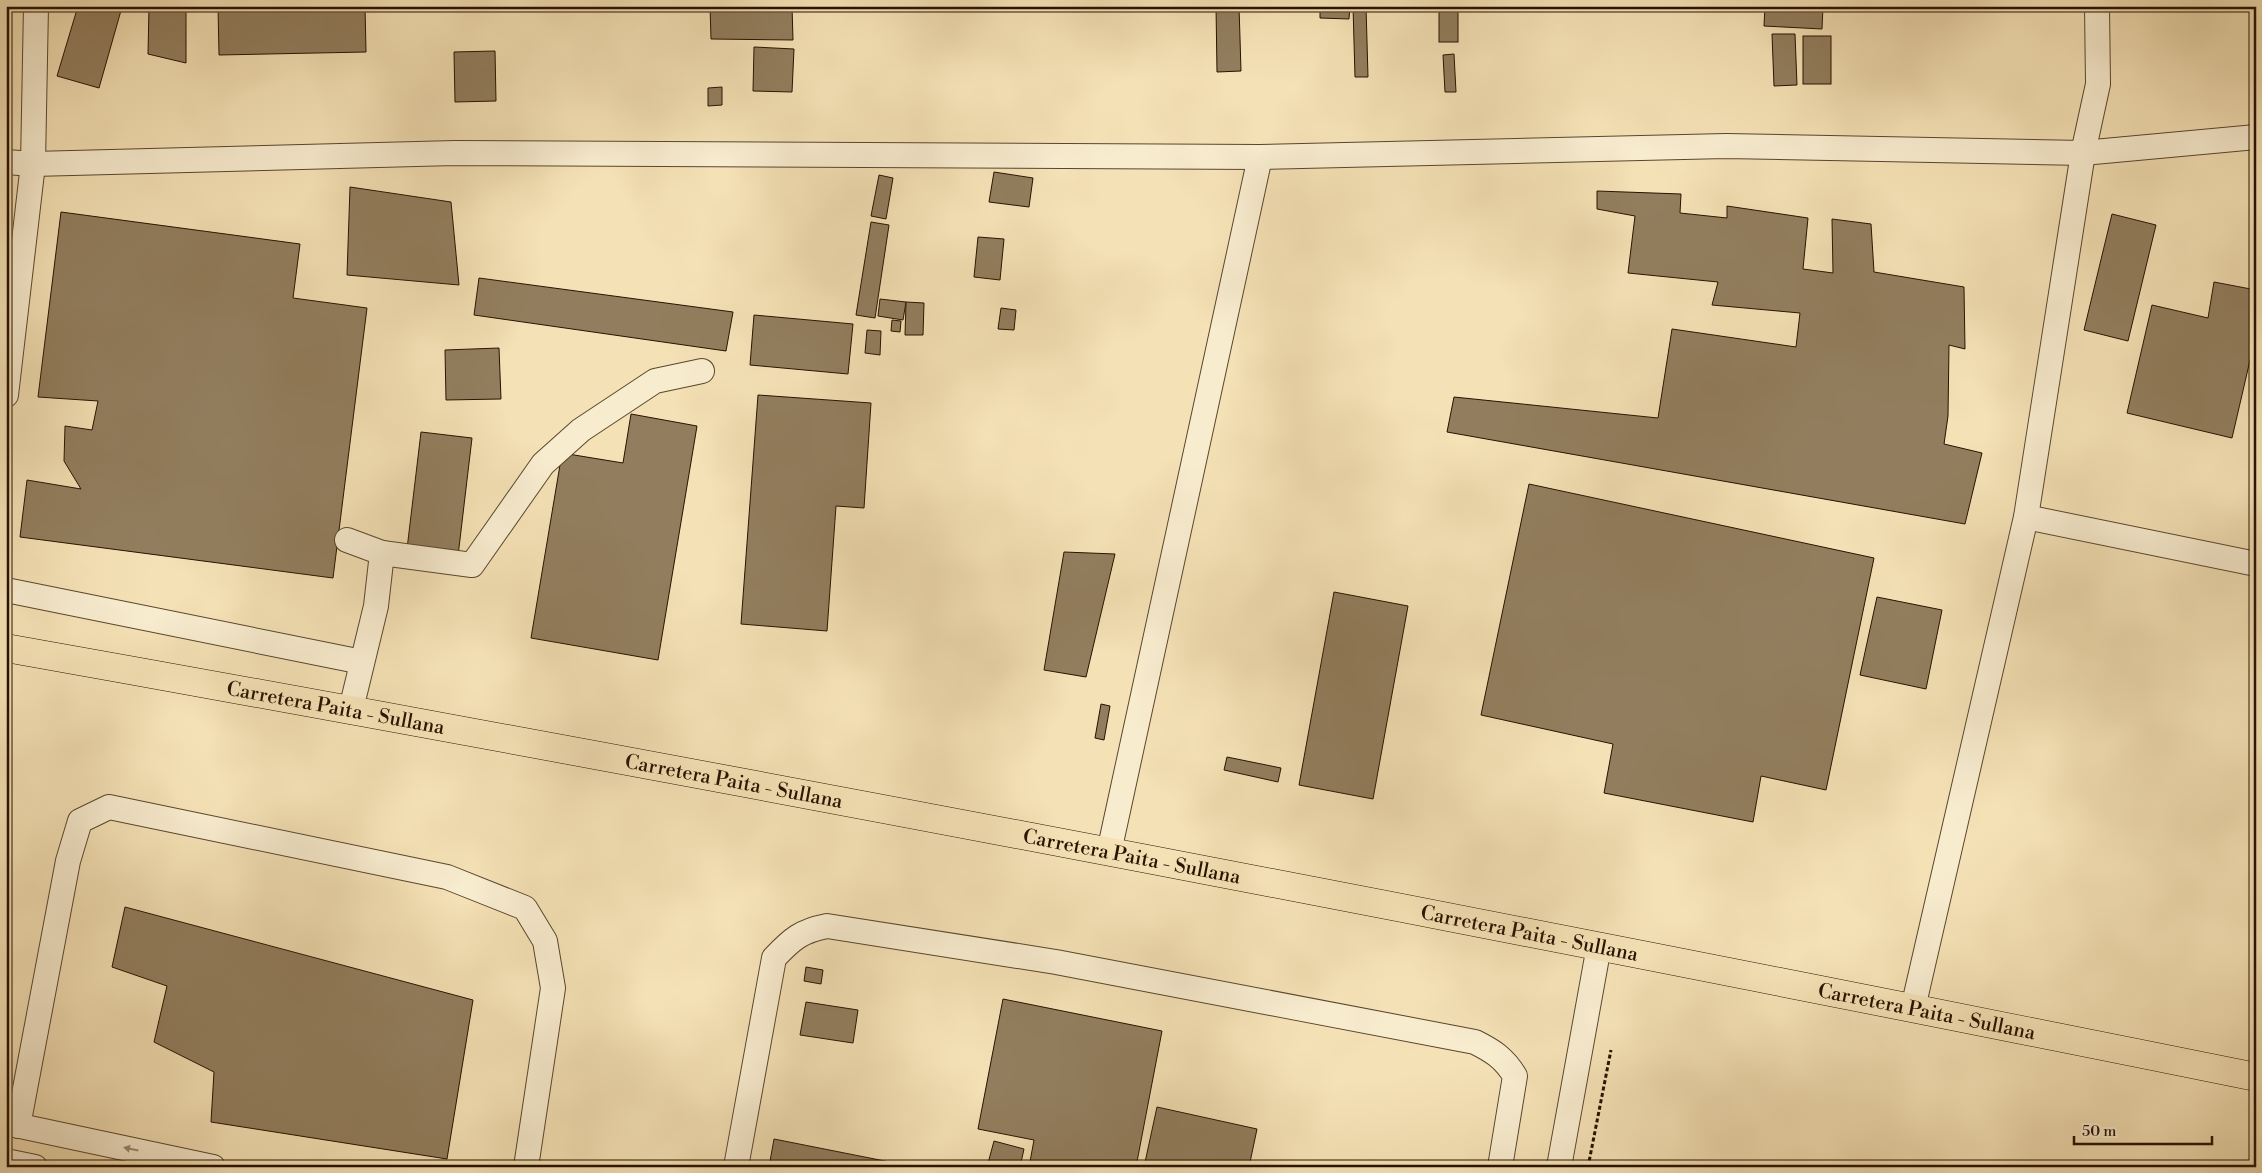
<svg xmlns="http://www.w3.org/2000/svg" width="2262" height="1173" font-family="'Libre Bodoni',serif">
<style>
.building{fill:#927e5e;stroke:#271200}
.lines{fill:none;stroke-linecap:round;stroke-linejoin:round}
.minor-casing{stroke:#5a462d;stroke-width:26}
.major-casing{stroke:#271200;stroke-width:29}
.path{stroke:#271200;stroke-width:3;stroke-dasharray:4 2.5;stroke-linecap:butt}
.minor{stroke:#f8eccf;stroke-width:24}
.major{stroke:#f4e1b5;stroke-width:28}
.oneway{fill:#9a8a72}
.labels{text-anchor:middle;stroke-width:4;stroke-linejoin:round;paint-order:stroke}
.street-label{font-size:20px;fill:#271200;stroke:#f8eccf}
</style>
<rect width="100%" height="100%" fill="#f4e1b5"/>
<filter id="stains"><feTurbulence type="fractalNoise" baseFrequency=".004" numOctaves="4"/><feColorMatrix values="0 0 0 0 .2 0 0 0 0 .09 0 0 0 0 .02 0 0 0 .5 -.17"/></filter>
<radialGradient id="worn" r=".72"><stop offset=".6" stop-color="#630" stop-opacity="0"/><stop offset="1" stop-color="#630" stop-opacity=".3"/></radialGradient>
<g class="building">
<path d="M78 6 122 7 99 88 57 76Z"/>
<path d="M149 6H186V63L148 54Z"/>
<path d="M218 6H365L366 52 219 55Z"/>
<path d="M710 6H792L793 40 711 39Z"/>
<path d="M1216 6H1239L1241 71 1217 72Z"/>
<path d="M1320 6H1350L1349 19 1320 18Z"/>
<path d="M1353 6H1366L1368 77H1355Z"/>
<rect x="1439" y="6" width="19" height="36"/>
<path d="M1765 6H1823L1822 29 1764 26Z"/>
<path d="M1772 34H1795L1797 85 1774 86Z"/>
<rect x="1803" y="36" width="28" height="48"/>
<path d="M754 47 794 49 792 92 753 91Z"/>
<path d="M495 51 496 101 455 102 454 52Z"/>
<path d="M1454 54 1456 92H1445L1443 55Z"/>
<path d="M722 87V105L708 106V88Z"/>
<path d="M994 172 1033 178 1029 207 989 202Z"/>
<path d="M879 175 893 178 886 219 871 216Z"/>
<path d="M350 187 451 202 459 285 347 275Z"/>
<path d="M1597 191 1681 194 1680 213 1727 218V206L1808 218 1803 269 1833 273 1832 219 1871 224 1874 272 1964 287 1965 349 1949 345 1948 416 1944 444 1982 453 1965 524 1447 432 1454 397 1658 418 1672 329 1796 347 1800 313 1712 305 1718 282 1628 273 1635 216 1597 209Z"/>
<path d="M61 212 300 244 293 298 367 308 333 578 20 537 27 480 81 489 64 461 65 426 92 430 98 401 38 397Z"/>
<path d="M2112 214 2156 225 2128 341 2084 330Z"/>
<path d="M871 222 889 225 875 318 856 315Z"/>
<path d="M978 237 1004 239 1000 280 974 277Z"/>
<path d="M479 278 733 312 726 351 474 315Z"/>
<path d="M2214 282 2256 290V357L2251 356 2232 438 2127 413 2152 305 2208 318Z"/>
<path d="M880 299 906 302 903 320 878 316Z"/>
<path d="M906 302 924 303 923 335H905Z"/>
<path d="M1001 308 1016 310 1014 330 998 329Z"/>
<path d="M754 315 853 324 848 374 750 365Z"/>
<path d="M892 320 901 321 900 332 891 331Z"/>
<path d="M867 330 881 331 880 355 865 353Z"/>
<path d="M499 348 501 399 446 400 445 350Z"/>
<path d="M758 395 871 403 864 508 836 506 827 631 741 624Z"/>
<path d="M631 414 697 426 658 660 531 638 562 453 623 463Z"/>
<path d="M421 432 472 438 458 556 407 549Z"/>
<path d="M1529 484 1874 558 1826 790 1761 776 1753 822 1604 793 1613 744 1481 715Z"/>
<path d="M1064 552 1115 554 1086 677 1044 670Z"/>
<path d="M1334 592 1408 606 1373 799 1299 785Z"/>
<path d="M1877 597 1942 610 1926 689 1860 675Z"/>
<path d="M1101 704 1110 706 1104 740 1095 738Z"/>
<path d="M1227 757 1281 768 1278 782 1224 770Z"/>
<path d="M125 907 473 1000 447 1159 211 1122 214 1072 154 1042 167 986 112 967Z"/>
<path d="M806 967 823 970 821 984 804 981Z"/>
<path d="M1003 999 1162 1031 1136 1167H1029L1034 1140 978 1129Z"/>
<path d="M806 1002 858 1010 853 1043 800 1035Z"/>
<path d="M1157 1107 1257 1129 1249 1167H1144Z"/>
<path d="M774 1139 915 1167H769Z"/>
<path d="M994 1141 1024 1149 1020 1167H987Z"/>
</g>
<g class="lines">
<g class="minor-casing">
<g id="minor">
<path d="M6 162 33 164 455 153 1260 157 1726 146 2083 153 2256 137"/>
<path d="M6 395 33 164 36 6"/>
<path d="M2026 517 2256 564"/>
<path d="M347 540 382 553 472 565 543 464 581 430 655 381 702 371"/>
<path d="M6 590 362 662"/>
<path d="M351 709 376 606 382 553"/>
<path d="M1109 852 1260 157"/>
<path d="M1913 1008 2026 517 2083 153 2098 84 2097 6"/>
<path d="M6 1123 213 1167"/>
<path d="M18 1126 68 861 80 821 109 807 447 877 525 908 545 941 553 988 526 1167"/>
<path d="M6 1161 35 1167"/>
<path d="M736 1167 774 958C792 939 801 931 827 926L1056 962 1475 1042C1493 1051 1504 1058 1515 1076L1500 1167"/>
<path d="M1559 1167 1599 946"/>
</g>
</g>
<g class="major-casing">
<g id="major">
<path id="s1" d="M6 648C758 782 1507 926 2256 1077"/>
</g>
</g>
<path class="path" d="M1588 1167 1611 1050"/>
<use href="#minor" class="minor"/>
<use href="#major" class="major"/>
</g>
<defs><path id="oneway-solid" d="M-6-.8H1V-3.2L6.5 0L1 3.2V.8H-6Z" transform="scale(1.25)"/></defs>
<use class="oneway" href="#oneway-solid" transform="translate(131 1149) rotate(-168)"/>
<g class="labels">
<g class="street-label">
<text dy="7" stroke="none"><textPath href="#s1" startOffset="335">Carretera Paita - Sullana</textPath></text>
<text dy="7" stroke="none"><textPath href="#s1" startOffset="740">Carretera Paita - Sullana</textPath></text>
<text dy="7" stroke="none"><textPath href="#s1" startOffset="1145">Carretera Paita - Sullana</textPath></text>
<text dy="7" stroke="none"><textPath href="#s1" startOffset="1550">Carretera Paita - Sullana</textPath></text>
<text dy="7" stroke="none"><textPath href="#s1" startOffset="1955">Carretera Paita - Sullana</textPath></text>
</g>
</g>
<rect width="2262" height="1173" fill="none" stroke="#f4e1b5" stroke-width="25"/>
<rect x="8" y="8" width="2247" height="1158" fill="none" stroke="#271200" stroke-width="2.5"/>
<rect x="12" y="12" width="2237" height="1148" fill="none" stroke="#271200"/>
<path d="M2074 1136v8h138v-8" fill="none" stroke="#271200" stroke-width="2.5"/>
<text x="2082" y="1136" font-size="15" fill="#271200" stroke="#f8eccf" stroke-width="4" paint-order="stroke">50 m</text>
<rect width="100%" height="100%" filter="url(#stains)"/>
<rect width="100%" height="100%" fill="url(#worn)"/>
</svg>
